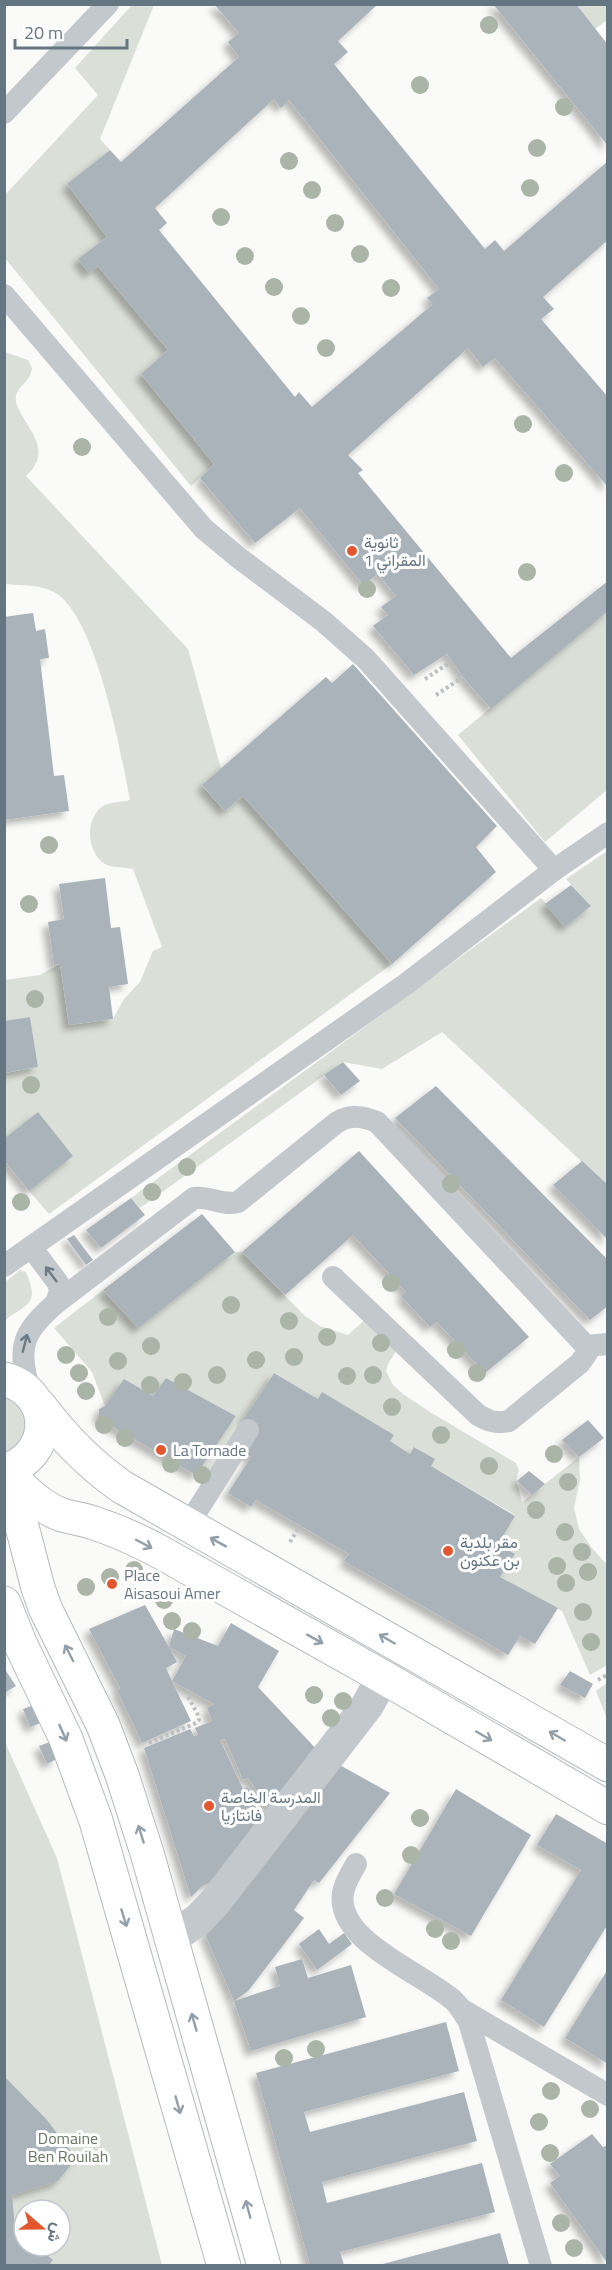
<svg xmlns="http://www.w3.org/2000/svg" width="612" height="2270" font-family="'Titillium Web',Vazirmatn,sans-serif">
<style>
.green{fill:#dadfd7;fill-rule:evenodd}
.building{fill:#aab3b9;fill-rule:evenodd;filter:url(#shadow)}
.lines{fill:none;stroke-linecap:round;stroke-linejoin:round}
.primary-casing{stroke:#b5babe;stroke-width:35}
.path{stroke:#bbbfc2;stroke-width:4;stroke-dasharray:3 3;stroke-linecap:butt}
.lane{stroke:#c3c8cc;stroke-width:22}
.street{stroke:#c3c8cc;stroke-width:33}
.primary{stroke:#fff;stroke-width:33}
.tree{fill:#aab4a7}
.oneway{stroke:#6a7a87}
.oneway2{stroke:#939fa8}
.poi-dot{fill:#e4572e;stroke:#fff;stroke-width:2}
.labels{text-anchor:middle;stroke-width:6;stroke-linejoin:round;paint-order:stroke}
.poi-label{font-size:16px;fill:#657683;stroke:#fff;text-anchor:start}
.park-label{font-size:16px;fill:#687a64;stroke:#fff}
</style>
<defs>
<filter id="shadow"><feDropShadow dx="-5.5" dy="5.5" stdDeviation="3" flood-color="#0004"/></filter>
</defs>
<rect width="100%" height="100%" fill="#fafaf8"/>
<g class="green">
<path d="M132 5H154L100 139 110 150 67 184 107 237 79 259 98 266 168 350 141 374 214 464 191 486 5 258 4 196 98 95 75 68Z"/>
<path d="M576 5H607V20L595 29Z"/>
<path d="M5 352 28 360 32 368C30 383 19 384 16 396 12 414 50 440 35 465 33 469 29 473 26 476L188 649 221 769 202 786 225 811 243 796 392 964 49 1214 29 1191 5 1139V1073L38 1067 30 1017 5 1021V980L40 975 60 964 69 1025 113 1019 124 999 140 982 153 951 162 947 133 869C125 867 111 868 105 864 87 853 84 819 103 806 109 802 123 802 130 800 121 753 96 615 54 592 40 584 20 586 5 584Z"/>
<path d="M607 611V790L545 842 458 735Z"/>
<path d="M607 851V1185L442 1032 382 1069 343 1062 140 1208 131 1198 541 898 565 926 591 906 566 879Z"/>
<path d="M235 1252H242L305 1316 320 1326 348 1335 366 1319 398 1348 388 1364 386 1371 393 1385 403 1394 430 1412 516 1463 519 1470 516 1479 522 1502 579 1457 580 1479 574 1508 579 1529 592 1548 607 1565V1665L590 1675 562 1611 500 1577 515 1554 498 1544 515 1515 431 1466 434 1459 415 1447 410 1454 390 1441 394 1435 318 1399 274 1373 204 1479 196 1475 236 1416 166 1378 153 1396 105 1406 92 1372 54 1328 103 1290 138 1327Z"/>
<path d="M20 1270 26 1272C39 1304 30 1302 5 1320V1282Z"/>
<path d="M5 1394C8 1396 14 1398 17 1401 33 1418 26 1445 5 1452Z"/>
<path d="M607 1683V1719L596 1691Z"/>
<path d="M4 1740 57 1858 162 2265H5ZM24 2210H60V2246H24Z"/>
</g>
<g class="building">
<path d="M214 4H378L338 41 348 52 334 64 485 249 495 240 504 251 608 161V240L543 297 554 309 541 319 608 397V487L495 358 483 367 468 348 348 455 363 470 358 473 511 658 608 581V611L491 709 463 677 447 654 414 675 373 626 388 615 381 607 396 596 378 574 363 585 300 508 255 543 200 478 214 464 141 374 168 350 98 266 89 273 78 259 107 237 67 184 110 150 121 162 239 57 228 42 239 33ZM274 99 281 108 289 100 439 289 427 298 433 304 312 407 299 392 295 397 159 230 167 223 155 208Z"/>
<path d="M493 4H576L608 45V146Z"/>
<path d="M33 613 36 631 45 629 49 658 40 659 54 776 64 775 69 811 4 820V617Z"/>
<path d="M353 664 497 826 476 847 496 872 392 964 243 796 225 811 202 785 326 677 332 683Z"/>
<path d="M105 878 111 928 120 927 128 984 109 987 113 1019 69 1025 60 964 54 965 48 922 64 919 59 884Z"/>
<path d="M571 885 591 906 565 927 545 904Z"/>
<path d="M30 1017 38 1067 4 1073V1021Z"/>
<path d="M343 1062 360 1081 341 1095 324 1075Z"/>
<path d="M436 1086 608 1260V1306L590 1320 395 1118Z"/>
<path d="M38 1112 73 1156 29 1191 4 1160V1139Z"/>
<path d="M359 1151 529 1337 485 1373 437 1322 430 1327 414 1310 401 1296 406 1292 353 1235 285 1295 242 1252Z"/>
<path d="M582 1161 608 1185V1240L553 1185Z"/>
<path d="M131 1198 145 1215 101 1248 86 1230Z"/>
<path d="M202 1214 235 1252 138 1328 103 1290Z"/>
<path d="M74 1235 93 1260 86 1265 67 1239Z"/>
<path d="M274 1373 318 1399 322 1392 394 1435 390 1441 410 1454 414 1447 435 1459 431 1466 515 1516 498 1544 515 1554 500 1577 558 1608 535 1644 520 1636 508 1655 344 1561 349 1554 256 1500 251 1507 228 1493 251 1457 243 1452 258 1428 243 1420Z"/>
<path d="M166 1378 236 1416 196 1475 99 1419V1409L105 1406 124 1379 153 1396Z"/>
<path d="M588 1420 604 1438 579 1457 562 1440Z"/>
<path d="M529 1471 545 1484 532 1495 517 1481Z"/>
<path d="M145 1605 169 1647 174 1629 218 1646 231 1623 279 1651 258 1687 320 1753 272 1814 248 1778 243 1780 225 1739 220 1740 243 1789 248 1787 262 1823 218 1880 202 1886 191 1897 144 1748 190 1729 194 1736 198 1735 195 1728 212 1721 207 1708 214 1704 172 1681 191 1721 142 1743 117 1690 120 1688 89 1629ZM169 1647 186 1656 172 1681 166 1668 177 1662Z"/>
<path d="M4 1668 16 1686 4 1693Z"/>
<path d="M570 1671 593 1684 585 1698 560 1685Z"/>
<path d="M34 1705 41 1723 30 1727 23 1709Z"/>
<path d="M50 1742 57 1759 47 1764 39 1746Z"/>
<path d="M336 1763 390 1793 319 1883 314 1880 294 1910 304 1918 248 1991 234 2001 205 1934Z"/>
<path d="M456 1789 531 1835 471 1936 394 1894Z"/>
<path d="M556 1814 608 1844V1924L544 2027 501 2000 581 1870 537 1845Z"/>
<path d="M319 1929 329 1944 344 1933 352 1944 317 1970 299 1944Z"/>
<path d="M302 1959 308 1978 351 1965 366 2017 251 2051 234 2001 280 1986 275 1967Z"/>
<path d="M608 1969V2064L565 2038Z"/>
<path d="M446 2022 459 2071 304 2112 310 2132 464 2092 477 2141 322 2182 327 2203 482 2163 495 2212 340 2252 344 2265H310L256 2073Z"/>
<path d="M4 2076 47 2120 76 2158 58 2181 12 2195 15 2229 24 2237V2246H36L53 2260 49 2265H4Z"/>
<path d="M592 2134 603 2147 608 2145V2264L550 2183 560 2176 550 2164Z"/>
<path d="M500 2233 509 2265H379Z"/>
</g>
<g class="lines">
<g class="primary-casing">
<g id="primary">
<path d="M4 1379C55 1393 54 1456 4 1471"/>
<path d="M39 1405C63 1437 89 1464 122 1487L608 1765"/>
<path d="M7 1472C22 1489 40 1507 62 1515 72 1518 83 1519 94 1523 118 1531 140 1541 162 1553L383 1677 608 1808"/>
<path d="M4 1475 19 1515 38 1588 46 1610 103 1725 122 1775 147 1853 264 2266"/>
<path d="M4 1603 20 1643 66 1739 96 1821 224 2266"/>
</g>
</g>
<g class="path">
<path d="M425 679 452 661"/>
<path d="M436 695 463 677"/>
<path d="M290 1542 300 1526"/>
<path d="M598 1680 608 1674"/>
<path d="M149 1743 196 1723 199 1720 197 1713 187 1695"/>
</g>
<g class="lane">
<path d="M4 113 108 4"/>
<path d="M4 295 204 529 239 558 323 621 366 659 554 870"/>
<path d="M31 1247 58 1283 60 1291 56 1303"/>
<path d="M4 1266 406 984 554 870 608 833"/>
<path d="M586 1346 608 1344"/>
<path d="M30 1393C18 1347 20 1335 56 1303L194 1198C211 1196 221 1206 238 1202L336 1123C350 1114 362 1116 377 1122L586 1346 587 1353 580 1363 509 1421C496 1424 489 1421 478 1415L333 1277"/>
<path d="M188 1525 248 1430"/>
<path d="M356 1864C351 1873 345 1882 343 1893 335 1941 423 1973 453 2000 460 2006 464 2014 469 2022L541 2266"/>
<path d="M461 2009 608 2095"/>
</g>
<path class="street" d="M170 1939 198 1920 215 1902 367 1706 383 1677"/>
<use href="#primary" class="primary"/>
</g>
<g class="tree">
<circle cx="489" cy="25" r="9"/>
<circle cx="420" cy="85" r="9"/>
<circle cx="564" cy="107" r="9"/>
<circle cx="537" cy="148" r="9"/>
<circle cx="289" cy="161" r="9"/>
<circle cx="530" cy="188" r="9"/>
<circle cx="312" cy="190" r="9"/>
<circle cx="221" cy="217" r="9"/>
<circle cx="335" cy="223" r="9"/>
<circle cx="360" cy="254" r="9"/>
<circle cx="245" cy="256" r="9"/>
<circle cx="274" cy="287" r="9"/>
<circle cx="391" cy="288" r="9"/>
<circle cx="301" cy="316" r="9"/>
<circle cx="326" cy="348" r="9"/>
<circle cx="523" cy="424" r="9"/>
<circle cx="82" cy="447" r="9"/>
<circle cx="564" cy="473" r="9"/>
<circle cx="527" cy="572" r="9"/>
<circle cx="367" cy="589" r="9"/>
<circle cx="49" cy="845" r="9"/>
<circle cx="29" cy="904" r="9"/>
<circle cx="35" cy="999" r="9"/>
<circle cx="31" cy="1085" r="9"/>
<circle cx="187" cy="1167" r="9"/>
<circle cx="451" cy="1184" r="9"/>
<circle cx="152" cy="1192" r="9"/>
<circle cx="21" cy="1202" r="9"/>
<circle cx="391" cy="1283" r="9"/>
<circle cx="231" cy="1305" r="9"/>
<circle cx="108" cy="1317" r="9"/>
<circle cx="289" cy="1321" r="9"/>
<circle cx="327" cy="1337" r="9"/>
<circle cx="381" cy="1343" r="9"/>
<circle cx="151" cy="1346" r="9"/>
<circle cx="456" cy="1350" r="9"/>
<circle cx="66" cy="1355" r="9"/>
<circle cx="294" cy="1357" r="9"/>
<circle cx="256" cy="1360" r="9"/>
<circle cx="118" cy="1361" r="9"/>
<circle cx="79" cy="1373" r="9"/>
<circle cx="477" cy="1373" r="9"/>
<circle cx="217" cy="1375" r="9"/>
<circle cx="373" cy="1375" r="9"/>
<circle cx="347" cy="1376" r="9"/>
<circle cx="183" cy="1382" r="9"/>
<circle cx="150" cy="1385" r="9"/>
<circle cx="86" cy="1391" r="9"/>
<circle cx="392" cy="1407" r="9"/>
<circle cx="104" cy="1425" r="9"/>
<circle cx="441" cy="1435" r="9"/>
<circle cx="125" cy="1438" r="9"/>
<circle cx="554" cy="1454" r="9"/>
<circle cx="171" cy="1464" r="9"/>
<circle cx="489" cy="1466" r="9"/>
<circle cx="202" cy="1475" r="9"/>
<circle cx="568" cy="1482" r="9"/>
<circle cx="536" cy="1510" r="9"/>
<circle cx="565" cy="1532" r="9"/>
<circle cx="582" cy="1552" r="9"/>
<circle cx="557" cy="1566" r="9"/>
<circle cx="134" cy="1570" r="9"/>
<circle cx="588" cy="1572" r="9"/>
<circle cx="110" cy="1577" r="9"/>
<circle cx="566" cy="1583" r="9"/>
<circle cx="86" cy="1587" r="9"/>
<circle cx="164" cy="1600" r="9"/>
<circle cx="583" cy="1612" r="9"/>
<circle cx="172" cy="1621" r="9"/>
<circle cx="192" cy="1631" r="9"/>
<circle cx="591" cy="1642" r="9"/>
<circle cx="314" cy="1695" r="9"/>
<circle cx="343" cy="1701" r="9"/>
<circle cx="331" cy="1718" r="9"/>
<circle cx="420" cy="1818" r="9"/>
<circle cx="411" cy="1855" r="9"/>
<circle cx="385" cy="1898" r="9"/>
<circle cx="435" cy="1929" r="9"/>
<circle cx="451" cy="1941" r="9"/>
<circle cx="316" cy="2049" r="9"/>
<circle cx="284" cy="2058" r="9"/>
<circle cx="551" cy="2091" r="9"/>
<circle cx="590" cy="2109" r="9"/>
<circle cx="539" cy="2122" r="9"/>
<circle cx="550" cy="2153" r="9"/>
<circle cx="561" cy="2223" r="9"/>
<circle cx="574" cy="2248" r="9"/>
</g>
<defs><path id="oneway-shaft" d="M-6 0H5M1.5-3L5.5 0L1.5 3" fill="none" stroke-width="1.6" stroke-linecap="round" stroke-linejoin="round" transform="scale(1.5)"/></defs>
<g class="oneway">
<use href="#oneway-shaft" transform="translate(51 1274) rotate(-127)"/>
<use href="#oneway-shaft" transform="translate(25 1343) rotate(-76)"/>
</g>
<g class="oneway2">
<use href="#oneway-shaft" transform="translate(218 1542) rotate(-151)"/>
<use href="#oneway-shaft" transform="translate(144 1544) rotate(28)"/>
<use href="#oneway-shaft" transform="translate(315 1639) rotate(29)"/>
<use href="#oneway-shaft" transform="translate(387 1639) rotate(-150)"/>
<use href="#oneway-shaft" transform="translate(69 1653) rotate(-117)"/>
<use href="#oneway-shaft" transform="translate(63 1733) rotate(66)"/>
<use href="#oneway-shaft" transform="translate(484 1736) rotate(30)"/>
<use href="#oneway-shaft" transform="translate(557 1736) rotate(-150)"/>
<use href="#oneway-shaft" transform="translate(141 1834) rotate(-107)"/>
<use href="#oneway-shaft" transform="translate(124 1918) rotate(73)"/>
<use href="#oneway-shaft" transform="translate(194 2022) rotate(-106)"/>
<use href="#oneway-shaft" transform="translate(178 2105) rotate(74)"/>
<use href="#oneway-shaft" transform="translate(248 2209) rotate(-105)"/>
</g>
<g class="poi-dot">
<circle cx="352" cy="551" r="6"/>
<circle cx="161" cy="1450" r="6"/>
<circle cx="448" cy="1551" r="6"/>
<circle cx="112" cy="1584" r="6"/>
<circle cx="209" cy="1806" r="6"/>
</g>
<g class="labels">
<g class="poi-label">
<text x="364" y="548">ثانوية<tspan x="364" dy="18">المقراني 1</tspan></text>
<text x="173" y="1456">La Tornade</text>
<text x="460" y="1548">مقر بلدية<tspan x="460" dy="18">بن عكنون</tspan></text>
<text x="124" y="1581">Place<tspan x="124" dy="18">Aisasoui Amer</tspan></text>
<text x="221" y="1803">المدرسة الخاصة<tspan x="221" dy="18">فانتازيا</tspan></text>
</g>
<g class="park-label">
<text x="68" y="2144">Domaine<tspan x="68" dy="18">Ben Rouilah</tspan></text>
</g>
</g>
<rect width="612" height="2270" fill="none" stroke="#657683" stroke-width="12"/>
<g transform="translate(42 2228) rotate(110)"><circle r="28" fill="#ffffff" stroke="#c1c8cd" stroke-width="1.5"/>
<path d="M0-4.5L10 22L0 15L-10 22Z" fill="#e4572e"/>
<text y="-9" font-size="16" font-weight="bold" text-anchor="middle" fill="#657683">ش</text>
</g>
<path d="M15 39v9h112v-9" fill="none" stroke="#657683" stroke-width="3"/>
<text x="24" y="39" font-size="18" fill="#657683" stroke="#ffffff" stroke-width="4.5" paint-order="stroke">20 m</text>
</svg>
